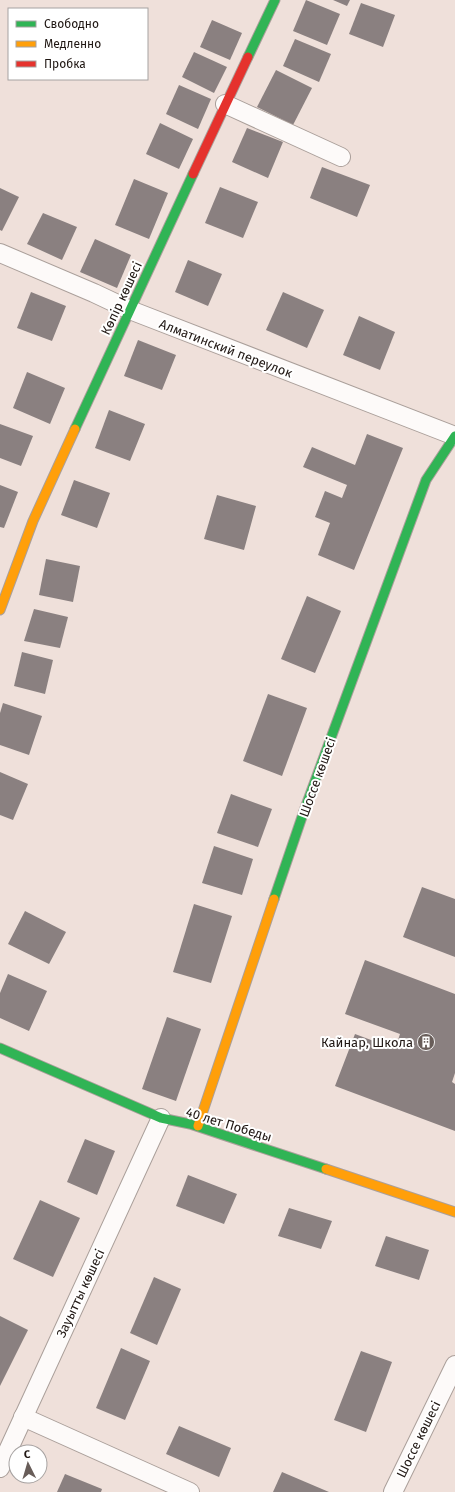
<svg xmlns="http://www.w3.org/2000/svg" width="455" height="1492" font-family="'Fira Sans',sans-serif">
<style>
.building{fill:#8a8080}
.lines{fill:none;stroke-linecap:round;stroke-linejoin:round}
.street-casing{stroke:#aa9f9a;stroke-width:20}
.fast-casing{stroke:#aa9f9a;stroke-width:11}
.slow-casing{stroke:#aa9f9a;stroke-width:11}
.jam-casing{stroke:#aa9f9a;stroke-width:11}
.street{stroke:#fdfaf9;stroke-width:18}
.fast{stroke:#30b455;stroke-width:9}
.slow{stroke:#ff9f0a;stroke-width:9}
.jam{stroke:#e5322d;stroke-width:9}
.labels{text-anchor:middle;stroke-width:4;stroke-linejoin:round;paint-order:stroke}
.street-label{font-size:13px;fill:#201713;stroke:#fff}
.poi-label{font-size:13px;fill:#201713;stroke:#fff;text-anchor:end}
</style>
<rect width="100%" height="100%" fill="#efe0da"/>
<g class="building">
<path d="M306 0 340 14 327 45 293 31Z"/>
<path d="M333 0H350L347 6Z"/>
<path d="M361 3 395 15 383 47 349 34Z"/>
<path d="M212 20 242 33 230 60 200 47Z"/>
<path d="M295 39 331 54 319 82 283 66Z"/>
<path d="M194 52 227 67 214 93 182 77Z"/>
<path d="M276 70 312 88 293 125 257 107Z"/>
<path d="M179 85 211 99 198 129 166 114Z"/>
<path d="M160 123 193 139 179 169 146 154Z"/>
<path d="M247 128 283 142 268 178 232 162Z"/>
<path d="M322 167 370 185 357 217 310 198Z"/>
<path d="M134 179 168 193 149 239 115 225Z"/>
<path d="M220 187 258 202 243 238 205 223Z"/>
<path d="M0 188 19 197 2 231 0 230Z"/>
<path d="M43 213 77 227 62 260 27 244Z"/>
<path d="M95 239 131 255 117 288 80 272Z"/>
<path d="M188 260 222 274 208 306 175 292Z"/>
<path d="M31 292 66 306 52 341 17 328Z"/>
<path d="M283 292 324 310 307 348 266 330Z"/>
<path d="M359 316 395 332 380 370 343 355Z"/>
<path d="M138 340 176 355 162 390 124 376Z"/>
<path d="M27 372 65 388 50 424 13 408Z"/>
<path d="M109 410 145 424 130 461 95 448Z"/>
<path d="M0 424 33 436 21 466 0 458Z"/>
<path d="M367 434 403 448 354 570 318 555 330 523 315 517 325 491 342 498 347 485 303 467 312 447 355 465Z"/>
<path d="M74 480 110 493 97 528 61 515Z"/>
<path d="M0 485 18 492 4 528 0 527Z"/>
<path d="M217 495 256 506 244 550 204 539Z"/>
<path d="M46 559 80 566 73 602 39 595Z"/>
<path d="M307 596 341 611 315 673 281 659Z"/>
<path d="M34 609 68 617 60 648 24 641Z"/>
<path d="M22 652 53 660 45 694 14 686Z"/>
<path d="M268 694 307 708 282 776 243 761Z"/>
<path d="M3 703 42 716 29 755 0 745V713Z"/>
<path d="M0 772 28 784 13 820 0 815Z"/>
<path d="M231 794 272 809 258 847 217 833Z"/>
<path d="M214 846 253 859 242 895 202 883Z"/>
<path d="M422 887 455 899V957L403 937Z"/>
<path d="M194 904 232 916 211 983 173 972Z"/>
<path d="M25 911 66 932 49 964 8 944Z"/>
<path d="M365 960 455 994V1073L452 1082 455 1084V1131L335 1086 355 1034 395 1049 400 1034 345 1014Z"/>
<path d="M8 974 47 991 29 1031 0 1018V993Z"/>
<path d="M167 1017 201 1029 176 1101 142 1089Z"/>
<path d="M85 1139 115 1151 97 1195 67 1182Z"/>
<path d="M188 1175 237 1194 224 1224 176 1206Z"/>
<path d="M40 1200 80 1218 53 1277 13 1259Z"/>
<path d="M289 1208 332 1221 321 1249 278 1236Z"/>
<path d="M386 1236 429 1250 419 1280 375 1266Z"/>
<path d="M154 1277 181 1289 157 1345 130 1333Z"/>
<path d="M0 1316 28 1330 0 1386Z"/>
<path d="M121 1348 150 1361 125 1420 96 1408Z"/>
<path d="M361 1351 392 1362 366 1432 334 1420Z"/>
<path d="M179 1426 231 1448 219 1477 166 1454Z"/>
<path d="M282 1472 329 1492H273Z"/>
<path d="M65 1474 102 1489 101 1492H57Z"/>
</g>
<g class="lines">
<g class="street-casing">
<g id="street">
<path d="M225 104 341 157"/>
<path d="M0 253 94 293 130 310 455 436"/>
<path d="M23 1417 190 1492"/>
<path d="M0 1468 161 1118"/>
<path d="M393 1492 455 1365"/>
</g>
</g>
<g class="fast-casing">
<g id="fast">
<path d="M248 57 275 0"/>
<path d="M75 429 193 174"/>
<path d="M274 899 304 811 426 480 455 436"/>
<path d="M0 1048 161 1118 190 1124 326 1169"/>
</g>
</g>
<g class="slow-casing">
<g id="slow">
<path d="M0 610 33 521 75 429"/>
<path d="M198 1126 274 899"/>
<path d="M326 1169 455 1212"/>
</g>
</g>
<g class="jam-casing">
<path id="jam" d="M193 174 248 57"/>
</g>
<use href="#street" class="street"/>
<use href="#fast" class="fast"/>
<use href="#slow" class="slow"/>
<use href="#jam" class="jam"/>
</g>
<defs>
<g id="building-disc" transform="scale(0.9)"><circle r="9.5" fill="#685d59" stroke="#fff"/><path d="M-4-6H4V6H1V3H-1V6H-4ZM-2.5-4.3h1.7v1.8h-1.7ZM.8-4.3h1.7v1.8H.8ZM-2.5-1h1.7V.8h-1.7ZM.8-1h1.7V.8H.8Z" fill="#fff"/></g>
</defs>
<g fill-rule="evenodd">
<use href="#building-disc" x="426" y="1042"/>
</g>
<g class="labels">
<g class="street-label">
<text transform="translate(121 298) rotate(-65)" y="5">Көпір көшесі</text>
<text transform="translate(226 348) rotate(21)" y="5">Алматинский переулок</text>
<text transform="translate(317 777) rotate(-70)" y="5">Шоссе көшесі</text>
<text transform="translate(229 1124) rotate(17)" y="5">40 лет Победы</text>
<text transform="translate(80 1293) rotate(-65)" y="5">Зауытты көшесі</text>
<text transform="translate(418 1439) rotate(-64)" y="5">Шоссе көшесі</text>
</g>
<g class="poi-label">
<text x="413" y="1047">Кайнар, Школа</text>
</g>
</g>
<rect x="8" y="8" width="140" height="72" fill="#ffffff" stroke="#a6a2a1"/>
<rect x="16" y="21" width="20" height="6" fill="#30b455" stroke="#a6a2a1"/>
<text x="44" y="28" font-size="12" fill="#201713">Свободно</text>
<rect x="16" y="41" width="20" height="6" fill="#ff9f0a" stroke="#a6a2a1"/>
<text x="44" y="48" font-size="12" fill="#201713">Медленно</text>
<rect x="16" y="61" width="20" height="6" fill="#e5322d" stroke="#a6a2a1"/>
<text x="44" y="68" font-size="12" fill="#201713">Пробка</text>
<g transform="translate(28 1464) rotate(355)"><circle r="19" fill="#ffffff" stroke="#a6a2a1"/>
<path d="M0-3L7 15L0 10L-7 15Z" fill="#685d59"/>
<text y="-6" font-size="11" font-weight="bold" text-anchor="middle" fill="#201713">С</text>
</g>
</svg>
